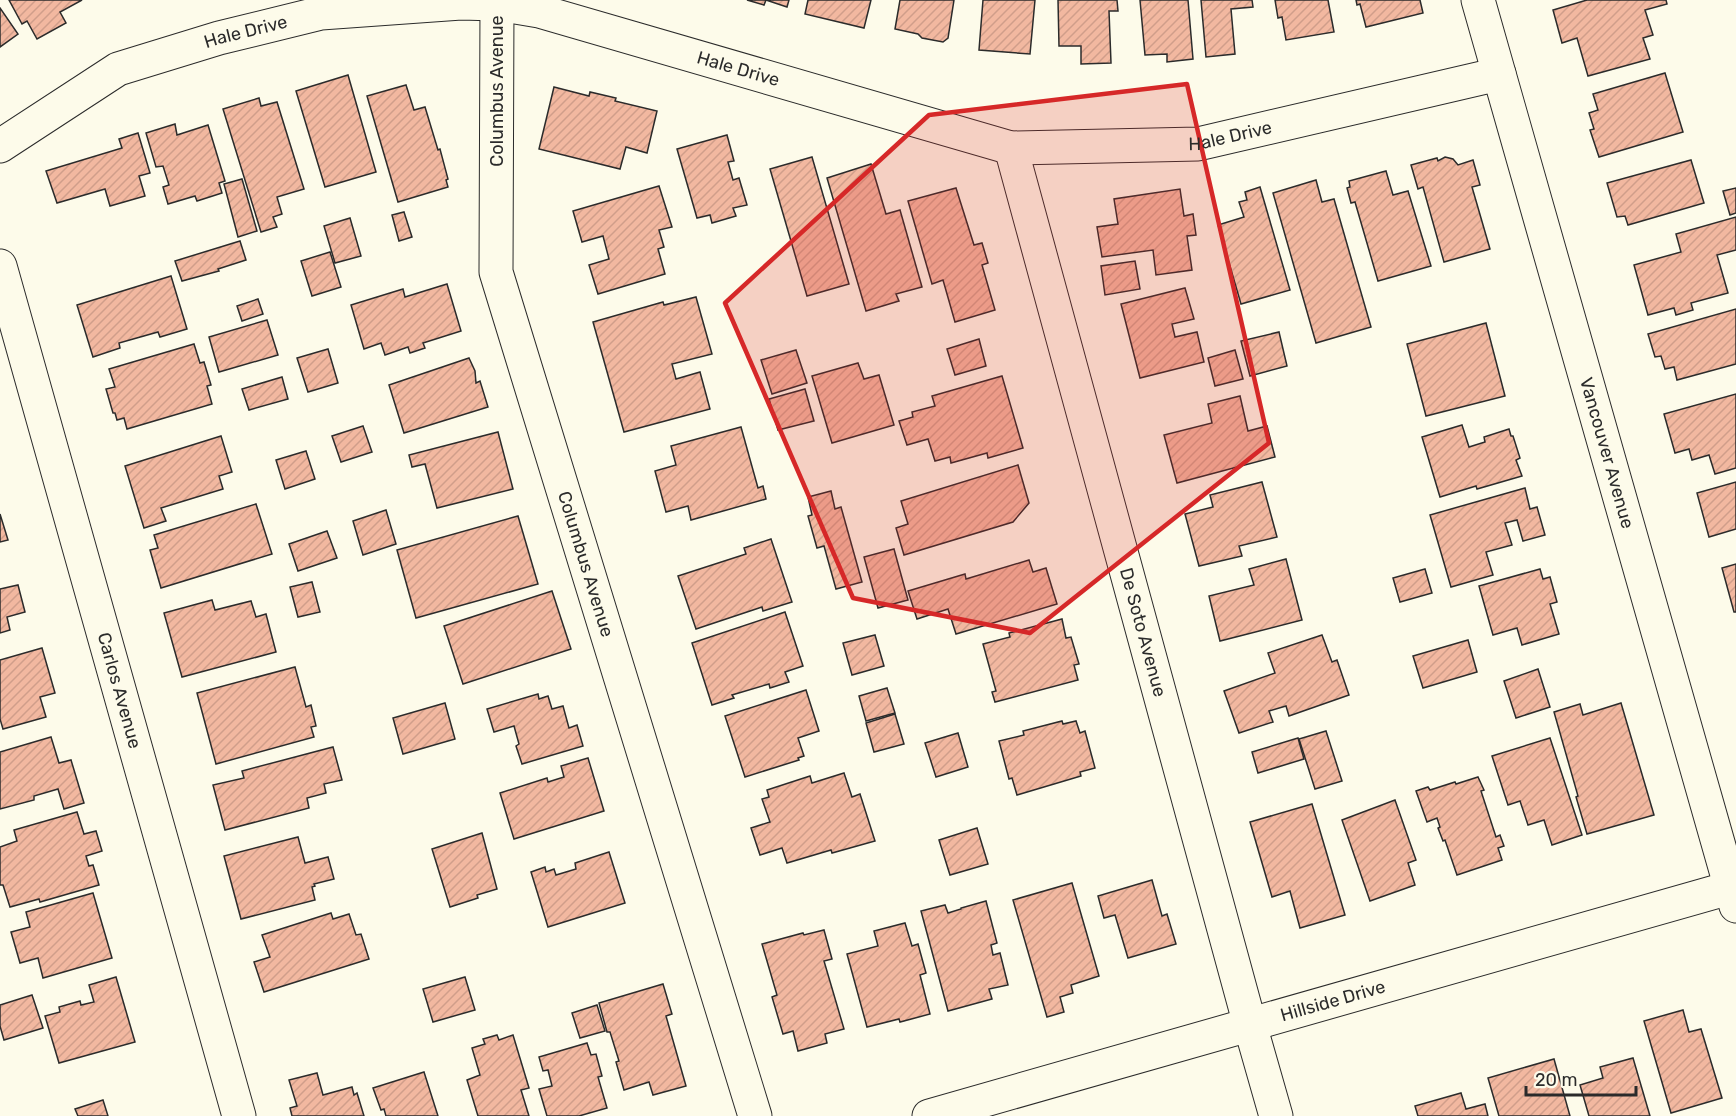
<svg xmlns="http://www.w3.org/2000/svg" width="1736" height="1116" font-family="Rubik,sans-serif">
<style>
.building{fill:url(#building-hatch);stroke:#2b2b2b;stroke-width:1.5}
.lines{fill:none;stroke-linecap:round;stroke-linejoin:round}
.minor-casing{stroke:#2b2b2b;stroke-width:35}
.secondary-casing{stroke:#2b2b2b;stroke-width:35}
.minor{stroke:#fdfbea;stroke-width:33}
.secondary{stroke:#fdfbea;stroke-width:33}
.marked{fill:#d62828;fill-opacity:0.2;stroke:#d62828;stroke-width:4.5;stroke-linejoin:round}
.labels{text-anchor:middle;stroke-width:4.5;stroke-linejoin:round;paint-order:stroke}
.street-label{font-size:18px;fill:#2b2b2b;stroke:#fdfbea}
</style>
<defs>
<pattern id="building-hatch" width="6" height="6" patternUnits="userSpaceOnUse" patternTransform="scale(1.5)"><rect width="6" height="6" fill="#f2b8a0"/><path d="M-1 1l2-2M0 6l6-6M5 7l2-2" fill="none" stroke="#d09e8a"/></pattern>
</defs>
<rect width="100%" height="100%" fill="#fdfbea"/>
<g class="building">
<path d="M9 0H82L60 12 66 23 37 39 27 21 22 24Z"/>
<path d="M747 0H766L764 5Z"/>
<path d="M766 0H789L787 7Z"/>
<path d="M808 0H871L864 28 805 14Z"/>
<path d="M900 0H954L948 38 943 42 922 38 918 34 895 29Z"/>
<path d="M983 0H1035L1030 54 979 50Z"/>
<path d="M1058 0H1117L1118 11H1109L1111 63 1081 64V46H1059Z"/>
<path d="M1140 0H1188L1193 59 1167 62V54L1145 55Z"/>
<path d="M1201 0H1252L1253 7 1231 9 1235 54 1206 57Z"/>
<path d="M1275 0H1328L1334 32 1286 40 1282 17 1278 18Z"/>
<path d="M1356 0H1420L1423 13 1366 27 1360 4 1357 5Z"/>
<path d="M1587 0H1666L1667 4 1645 10 1653 35 1643 38 1650 59 1588 76 1577 38 1562 43 1553 10Z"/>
<path d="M0 8 18 34 0 47Z"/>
<path d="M1665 73 1683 132 1599 157 1590 130 1594 129 1589 113 1598 110 1593 94Z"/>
<path d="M348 75 376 172 325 187 296 91Z"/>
<path d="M406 85 414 110 425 107 438 150 440 149 448 179 446 180 448 187 398 202 367 96Z"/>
<path d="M554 87 589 96 590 92 616 98 615 101 657 111 647 153 626 147 620 169 539 149Z"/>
<path d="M259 98 261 106 277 102 304 189 277 197 282 214 273 217 277 227 261 232 223 109Z"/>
<path d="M175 124 177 135 208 125 225 181 219 183 222 193 197 201 195 196 168 204 163 187 169 185 163 166 156 167 146 133Z"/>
<path d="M138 133 150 173 139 176 145 196 110 206 105 189 57 203 46 171 122 148 119 139Z"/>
<path d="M727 135 734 161 728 162 733 180 739 178 747 205 733 208 736 216 712 223 710 215 697 218 677 149Z"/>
<path d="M812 157 849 284 807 296 770 169Z"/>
<path d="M1445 157 1453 159 1458 165 1473 160 1480 185 1472 187 1490 249 1444 262 1423 187 1418 189 1411 165 1437 158 1438 161Z"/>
<path d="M1691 160 1704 203 1628 225 1625 216 1617 217 1607 183Z"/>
<path d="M871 164 886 214 900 210 922 287 896 294 899 301 866 311 827 178Z"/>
<path d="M1386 171 1393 195 1408 191 1431 266 1378 281 1355 202 1351 203 1347 188 1350 187 1349 181Z"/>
<path d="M242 179 257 231 238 237 224 184Z"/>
<path d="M1316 180 1322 202 1334 199 1371 327 1316 343 1273 193Z"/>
<path d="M659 186 672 227 659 230 664 247 658 249 665 274 598 294 589 265 609 259 603 236 582 242 573 211Z"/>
<path d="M1260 187 1290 290 1241 304 1218 225 1244 217 1239 202 1247 200 1245 192Z"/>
<path d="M956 188 974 245 982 243 988 263 982 265 995 310 955 322 943 280 932 284 908 201Z"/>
<path d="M1736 188V213L1730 215 1723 191Z"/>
<path d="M1180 189 1184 216 1193 214 1196 235 1187 236 1192 270 1156 275 1153 250 1102 257 1097 227 1118 224 1114 199Z"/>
<path d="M404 212 412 237 399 241 392 215Z"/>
<path d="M1736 217V250L1717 255 1728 293 1691 303 1693 310 1676 315 1674 308 1648 315 1634 265 1681 252 1676 234Z"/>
<path d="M350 218 361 256 335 263 324 226Z"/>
<path d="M240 241 246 260 218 269 219 271 182 281 175 261Z"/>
<path d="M330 252 341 287 312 296 301 261Z"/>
<path d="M1135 261 1140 289 1105 295 1101 266Z"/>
<path d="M171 276 187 329 160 337 158 332 119 343 120 348 93 357 77 305Z"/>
<path d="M447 284 461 331 423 343 425 348 410 353 408 347 385 355 381 343 364 349 351 305 403 289 405 297Z"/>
<path d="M1185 288 1194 319 1172 324 1175 337 1197 332 1204 362 1140 378 1121 304Z"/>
<path d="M696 297 712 354 672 364 676 379 700 372 710 409 624 432 593 322 663 302 664 305Z"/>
<path d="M258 299 263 314 242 321 237 306Z"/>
<path d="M1736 309V364L1677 380 1674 367 1665 369 1661 356 1655 357 1648 334Z"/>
<path d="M267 320 278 355 219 372 209 337Z"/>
<path d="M1486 323 1505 396 1426 416 1407 344Z"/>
<path d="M1279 332 1287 366 1250 376 1241 341Z"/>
<path d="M979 339 986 366 955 375 947 349Z"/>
<path d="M194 344 200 363 204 362 211 385 207 386 212 404 127 429 124 418 117 420 115 413H113L106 389 115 387 109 369Z"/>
<path d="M328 349 338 383 308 392 297 358Z"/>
<path d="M796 350 807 383 772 394 761 360Z"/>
<path d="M1235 350 1243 379 1215 386 1208 358Z"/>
<path d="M469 358 475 371 476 383 480 381 488 407 404 433 389 385Z"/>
<path d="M858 363 864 379 879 375 894 425 832 443 812 376Z"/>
<path d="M1002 376 1023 448 988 458 987 453 951 463 950 457 935 461 928 439 907 445 899 421 913 417 912 412 935 406 932 396Z"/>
<path d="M282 377 288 399 249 410 242 389Z"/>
<path d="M805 389 814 421 778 430 769 399Z"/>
<path d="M1736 394V468L1715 474 1709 455 1692 460 1689 449 1675 453 1664 414Z"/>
<path d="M1240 396 1248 431 1267 426 1275 457 1177 483 1164 435 1212 423 1208 404Z"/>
<path d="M1462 425 1469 447 1485 442 1484 437 1509 429 1511 436H1513L1520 458 1516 460 1522 476 1477 489 1476 486 1440 497 1422 437Z"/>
<path d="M363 426 372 452 341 462 332 436Z"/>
<path d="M741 427 758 488 763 486 766 499 691 520 688 506 666 512 655 471 676 465 671 446Z"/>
<path d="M498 432 513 489 437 508 425 464 412 467 409 455Z"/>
<path d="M221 436 232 472 219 476 223 489 161 508 166 521 144 528 125 466Z"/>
<path d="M306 451 315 479 285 489 276 460Z"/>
<path d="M1018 465 1029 503 1013 522 904 555 896 528 908 524 901 501Z"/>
<path d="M1262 482 1277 537 1239 546 1242 556 1199 566 1185 514 1213 507 1210 495Z"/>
<path d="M1736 482V529L1709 537 1697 493Z"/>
<path d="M1525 488 1530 509 1537 507 1545 535 1523 541 1517 520 1505 523 1512 545 1486 552 1493 575 1451 587 1430 515Z"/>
<path d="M831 491 835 509 841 507 862 582 836 589 824 546 817 548 808 516 812 515 808 497Z"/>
<path d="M256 504 272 554 161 588 150 550 158 548 154 535Z"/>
<path d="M386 510 396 544 363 555 353 521Z"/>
<path d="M0 514 8 540 0 542Z"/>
<path d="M518 516 538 584 416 618 397 550Z"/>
<path d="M327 531 337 558 298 571 289 544Z"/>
<path d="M771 539 792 602 763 611 762 607 696 629 678 576 746 554 744 548Z"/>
<path d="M894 549 908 600 878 608 864 557Z"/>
<path d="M1286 559 1302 620 1220 641 1209 596 1254 585 1249 569Z"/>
<path d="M1029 560 1033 572 1046 568 1057 604 956 634 948 609 917 619 908 591 965 574 966 579Z"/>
<path d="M1736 564V612H1734L1722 568Z"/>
<path d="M1425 569 1432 593 1400 602 1393 578Z"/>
<path d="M1540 569 1543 579 1550 577 1557 602 1550 604 1559 634 1522 645 1517 628 1493 635 1479 586Z"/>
<path d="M312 582 320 612 298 617 290 587Z"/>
<path d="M18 585 25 612 7 617 10 630 0 633V589Z"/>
<path d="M552 591 571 649 463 684 444 626Z"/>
<path d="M212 600 215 610 251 601 256 617 266 614 276 652 182 677 164 613Z"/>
<path d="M785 612 803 666 785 672 789 682 770 688 769 684 732 695 734 698 712 705 692 643Z"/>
<path d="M1062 619 1066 638 1071 637 1079 664 1074 665 1078 680 995 702 992 692 996 691 983 644 1010 637 1009 633Z"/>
<path d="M875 635 884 666 852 675 843 643Z"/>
<path d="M1322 635 1332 662 1337 660 1349 695 1289 716 1286 706 1269 711 1273 722 1239 733 1224 691 1275 673 1268 653Z"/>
<path d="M1468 640 1477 672 1423 688 1413 656Z"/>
<path d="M42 648 55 693 40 697 46 717 3 729 0 719V660Z"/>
<path d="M295 667 306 707 311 705 316 726 311 727 314 737 216 764 197 693Z"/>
<path d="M1538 669 1550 707 1516 718 1504 681Z"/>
<path d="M887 688 895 713 866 721 859 696Z"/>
<path d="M806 690 819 731 798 738 804 756 798 758 799 760 745 777 725 716Z"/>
<path d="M538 694 539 699 548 696 552 709 563 706 569 728 577 725 583 746 522 764 516 746 519 744 514 726 494 732 487 709Z"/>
<path d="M445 703 455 739 403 754 393 718Z"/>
<path d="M1621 703 1654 815 1587 834 1576 797 1578 796 1554 712 1580 704 1583 715Z"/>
<path d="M895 714 904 744 874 752 866 723Z"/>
<path d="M1062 721 1063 724 1076 721 1080 733 1085 731 1095 768 1080 772 1081 776 1017 795 1012 778 1009 779 999 741 1024 735 1023 731Z"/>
<path d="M1326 731 1342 781 1315 789 1299 739Z"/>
<path d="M958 733 968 767 936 777 925 743Z"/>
<path d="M51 737 59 763 71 760 84 803 64 809 58 789 34 796V800L0 809V752Z"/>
<path d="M1298 738 1304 759 1258 773 1252 752Z"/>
<path d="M1550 738 1582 835 1552 845 1544 820 1528 825 1520 801 1508 805 1492 756Z"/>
<path d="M333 747 342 780 324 784 326 793 307 798 309 808 225 830 213 785 244 778 242 771Z"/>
<path d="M588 758 604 811 514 839 500 793 547 778 548 782 564 777 561 766Z"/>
<path d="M844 773 852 797 860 794 875 841 832 853 831 850 787 863 782 848 760 855 751 828 770 822 762 799 769 797 767 790 810 776 812 783Z"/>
<path d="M1478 777 1484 790 1481 791 1496 837 1500 835 1504 846 1498 848 1502 860 1457 875 1445 840 1443 841 1438 828 1440 827 1437 818 1427 822 1416 791 1428 787 1430 790 1455 782 1456 784Z"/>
<path d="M1395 800 1416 860 1408 863 1415 885 1370 901 1342 820Z"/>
<path d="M1312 804 1345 915 1300 928 1290 891 1272 897 1250 822Z"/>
<path d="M77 812 84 834 96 831 102 851 86 856 89 866 93 865 99 885 40 902 39 899 10 907 3 885H0V847L17 841 14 830Z"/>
<path d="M977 828 988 864 950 875 939 840Z"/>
<path d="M482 833 497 889 477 895 478 898 450 907 432 849Z"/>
<path d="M298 837 305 863 328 857 334 879 314 884 315 886 312 887 315 900 241 919 224 856Z"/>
<path d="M609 852 625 903 548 927 531 872 545 867 546 872 554 869 556 875 576 869 575 863Z"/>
<path d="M1152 880 1162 916 1167 914 1176 944 1128 958 1115 915 1104 918 1098 896Z"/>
<path d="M1072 883 1099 976 1071 985 1073 993 1060 997 1064 1012 1047 1017 1013 900Z"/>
<path d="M93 893 112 958 43 978 38 958 20 963 11 932 30 927 26 912Z"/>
<path d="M986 901 997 943 991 945 993 955 1000 953 1008 985 989 989 992 999 948 1011 921 911 945 905 948 913 961 909V908Z"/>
<path d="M331 913 333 919 349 914 356 935 361 934 369 959 264 992 254 962 270 957 262 935Z"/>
<path d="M905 923 912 946 918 944 926 973 920 975 930 1014 900 1022 899 1019 867 1027 847 954 878 946 874 931Z"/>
<path d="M824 930 832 959 824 961 844 1029 825 1034 827 1043 798 1051 793 1031 783 1034 772 997 777 995 762 944 803 933 804 935Z"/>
<path d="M116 977 135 1042 59 1063 45 1016 60 1012 59 1007 80 1001 81 1005 94 1002 89 985Z"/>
<path d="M465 977 475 1010 433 1022 423 989Z"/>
<path d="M663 984 672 1014 666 1016 686 1086 653 1095 649 1082 624 1090 616 1062 619 1061 610 1032H607L599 1003Z"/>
<path d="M32 995 43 1028 4 1040 0 1026V1005Z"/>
<path d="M597 1005 605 1031 580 1038 572 1013Z"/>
<path d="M1683 1010 1689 1032 1701 1029 1722 1098 1671 1113 1644 1021Z"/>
<path d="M497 1035 499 1040 513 1035 529 1088 521 1090 529 1116H478L467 1080 480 1075 472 1048 485 1044 483 1039Z"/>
<path d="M587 1043 591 1055 596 1054 602 1076 598 1077 607 1108 579 1116H547L539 1089 552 1086 548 1070 543 1071 539 1057Z"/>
<path d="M1633 1058 1650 1116H1589L1580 1085 1603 1078 1600 1067Z"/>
<path d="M1554 1059 1570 1116H1499L1488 1078Z"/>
<path d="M424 1072 438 1116H386L384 1109 381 1110 373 1088Z"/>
<path d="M317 1073 323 1095 352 1087 354 1095 357 1093 364 1116H292L290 1108 297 1106 289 1080Z"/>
<path d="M1461 1093 1466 1109 1485 1104 1488 1116H1418L1415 1106Z"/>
<path d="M103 1100 108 1116H78L75 1109Z"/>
</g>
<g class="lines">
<g class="minor-casing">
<g id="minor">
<path id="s1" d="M499 0 497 4 496 272 755 1116"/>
<path id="s2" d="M1478 0 1736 906"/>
<path id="s3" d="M0 146 118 69 219 38 321 13 461 3 497 4 539 11 1011 148 1198 144 1499 74"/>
<path id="s4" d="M1011 148 1250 1025 1276 1116"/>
<path id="s5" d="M0 266 239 1116"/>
</g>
</g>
<g class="secondary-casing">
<g id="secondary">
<path id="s6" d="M929 1116 1736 886"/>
</g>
</g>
<use href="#minor" class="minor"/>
<use href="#secondary" class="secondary"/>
</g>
<path class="marked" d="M1187 84 1269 443 1030 633 853 598 725 303 929 115Z"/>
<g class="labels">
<g class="street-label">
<text dy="6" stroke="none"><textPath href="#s3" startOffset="274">Hale Drive</textPath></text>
<text dy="6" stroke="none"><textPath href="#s3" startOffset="778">Hale Drive</textPath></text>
<text transform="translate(497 91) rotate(-90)" y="6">Columbus Avenue</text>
<text dy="6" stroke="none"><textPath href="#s3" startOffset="1282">Hale Drive</textPath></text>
<text dy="6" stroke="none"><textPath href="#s2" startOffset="471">Vancouver Avenue</textPath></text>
<text dy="6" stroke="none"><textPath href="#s1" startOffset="578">Columbus Avenue</textPath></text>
<text dy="6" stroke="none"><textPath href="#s4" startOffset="502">De Soto Avenue</textPath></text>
<text dy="6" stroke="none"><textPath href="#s5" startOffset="441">Carlos Avenue</textPath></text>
<text dy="6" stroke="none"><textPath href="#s6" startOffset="420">Hillside Drive</textPath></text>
</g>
</g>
<path d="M1526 1086v9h110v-9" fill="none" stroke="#2b2b2b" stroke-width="3"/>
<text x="1535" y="1086" font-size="18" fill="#2b2b2b" stroke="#fdfbea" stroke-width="4.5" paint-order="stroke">20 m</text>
</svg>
